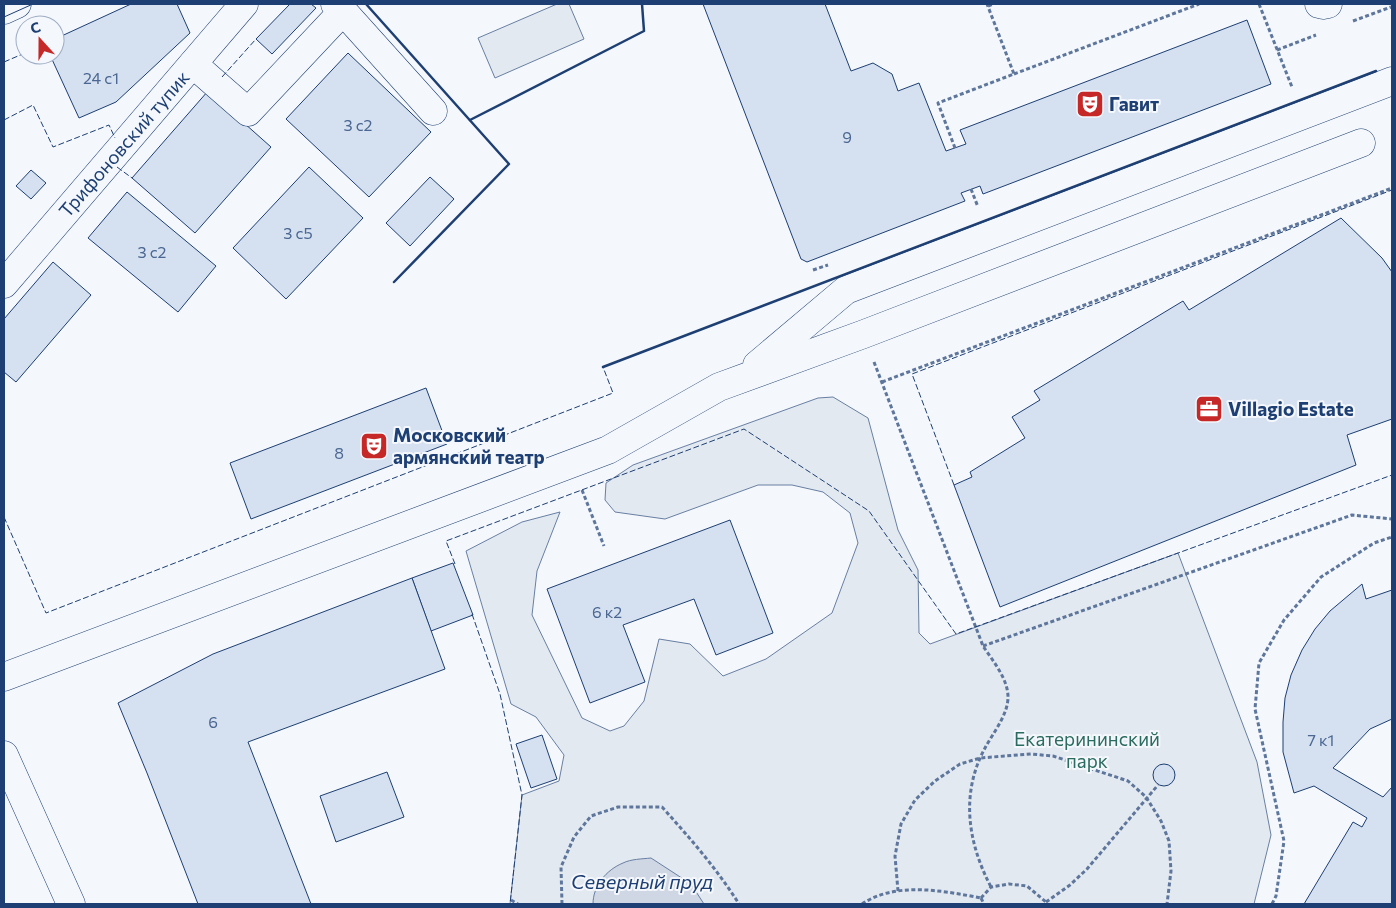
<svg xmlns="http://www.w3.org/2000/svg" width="1396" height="908" font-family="Commissioner,sans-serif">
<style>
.green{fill:#e3e9f0;stroke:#687fa3}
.water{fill:#cfd7e4;stroke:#687fa3}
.building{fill:#d5e0f0;stroke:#1d3f73}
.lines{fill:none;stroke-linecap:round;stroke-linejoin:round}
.minor-casing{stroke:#1d3f73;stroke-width:29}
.major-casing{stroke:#1d3f73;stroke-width:29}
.path{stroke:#5e769c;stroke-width:3;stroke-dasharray:4 2.5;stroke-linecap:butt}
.minor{stroke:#f4f7fb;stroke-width:28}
.major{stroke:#f4f7fb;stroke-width:28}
.tram{stroke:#1d3f73;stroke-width:1}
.fence{stroke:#1d3f73;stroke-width:1;stroke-dasharray:6 2.5;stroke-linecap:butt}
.wall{stroke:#1d3f73;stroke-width:2.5}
.labels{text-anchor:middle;stroke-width:4;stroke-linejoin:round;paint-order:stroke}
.number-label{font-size:16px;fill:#4b6792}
.poi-label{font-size:19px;font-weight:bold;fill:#1d3f73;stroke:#f4f7fb;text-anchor:start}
.street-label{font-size:19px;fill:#1d3f73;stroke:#f4f7fb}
.park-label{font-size:19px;fill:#2c6c60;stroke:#f4f7fb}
.water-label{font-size:20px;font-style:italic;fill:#1d3f73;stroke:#f4f7fb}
</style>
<rect width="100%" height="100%" fill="#f4f7fb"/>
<g class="green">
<path d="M557 4H569L584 39 495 78 478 38Z"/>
<path d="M833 397 868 418 898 530 918 570 919 633 930 644 1178 553 1257 762 1271 835 1254 904H510L522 795 559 781 564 755 536 717 511 704 466 551 522 522 560 512 537 571 532 615 582 718 610 731 624 726 644 701 659 639 690 644 723 676 766 659 832 613 858 543 850 513 823 492 792 485H758L665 519 615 512 605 500 606 483 633 465 818 398Z"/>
</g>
<path class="water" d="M651 858 691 884 704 904H593C593 886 606 870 623 863 631 859 642 859 651 858Z"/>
<g class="building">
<path d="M131 4H177L190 33 116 102 79 118 50 55H55V39Z"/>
<path d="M290 4H311L316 8 272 54 256 39Z"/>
<path d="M703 4H825L851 71 873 63 892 74 898 91 919 83 946 151 966 144 960 130 1247 20 1271 84 983 194 980 186 961 193 965 201 807 262 801 259Z"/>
<path d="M348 53 431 132 369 197 286 119Z"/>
<path d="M208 91 271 147 195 233 132 178Z"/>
<path d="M309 167 363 218 286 299 233 248Z"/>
<path d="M31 170 46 183 31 199 16 186Z"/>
<path d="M430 177 454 199 410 246 386 223Z"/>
<path d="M127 192 216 266 178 312 88 238Z"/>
<path d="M1341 218 1382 258 1392 272V419L1347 435 1356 465 1000 607 954 485 972 477 970 472 1025 438 1012 417 1040 400 1034 391 1183 301 1189 310Z"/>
<path d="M53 262 91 295 16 382 4 372V319Z"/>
<path d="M426 388 447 444 251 519 230 463Z"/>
<path d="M730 520 773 633 716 655 694 599 623 625 645 682 590 703 547 589Z"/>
<path d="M453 563 473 615 431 631 412 578Z"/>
<path d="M412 578 445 669 248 742 311 904H198L147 773 118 703 213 654Z"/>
<path d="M1362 584 1366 599 1392 590V719L1370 729 1333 768 1383 797 1392 787V904H1304L1353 822 1362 827 1367 818 1314 786 1294 793 1283 752V722L1285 698 1291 675 1302 650 1315 629 1330 611Z"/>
<path d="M542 735 557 779 531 788 516 744Z"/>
<circle cx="1164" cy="775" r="11"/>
<path d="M387 772 404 817 336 842 320 796Z"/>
</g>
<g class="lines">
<g class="minor-casing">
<g id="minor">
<path d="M1319 4 1323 5 1328 4"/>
<path d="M4 10 17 4"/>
<path d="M343 11 433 111"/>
<path d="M193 64 248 112 343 11 335 4"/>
<path d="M4 284 244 4"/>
<path d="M757 365 846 290 1392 81"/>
<path d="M4 677 608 450 719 387 864 334 1361 143"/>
</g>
</g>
<g class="major-casing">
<path id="major" d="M4 755 71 904"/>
</g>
<g class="path">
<path d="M1259 4 1292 87"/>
<path d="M988 6 993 4"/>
<path d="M1353 21 1391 7"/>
<path d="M1277 50 1316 35"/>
<path d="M1014 74 1199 4"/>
<path d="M955 148 938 103 1014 74 987 4"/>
<path d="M971 189 978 207"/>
<path d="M813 270 828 265"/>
<path d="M874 362 983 646C993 661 1008 679 1008 697 1008 715 993 733 985 748 960 794 968 843 991 887"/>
<path d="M882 382 1392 188"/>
<path d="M582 490 604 546"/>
<path d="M983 646 1352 515 1392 519"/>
<path d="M898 891 895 856 901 824 915 800 935 781 960 764 980 758 1031 754 1053 756 1128 781 1146 797 1161 821 1169 841 1171 871 1167 904"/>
<path d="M981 898 991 887 1009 884 1027 886 1046 902 1047 904"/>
<path d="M981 898 984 904"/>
<path d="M511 900 518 904"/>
<path d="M1046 902 1070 885 1087 869 1158 785"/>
<path d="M562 904 561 867 574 837 591 816 618 807H662C690 838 717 869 739 904"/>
<path d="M862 904C896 881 944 891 981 898"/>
<path d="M1272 904 1276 896 1284 841 1255 709 1259 663 1284 620 1321 577 1374 543 1392 537"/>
</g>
<use href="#minor" class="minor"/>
<use href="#major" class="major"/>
<path class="tram" d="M4 17 33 4"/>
<g class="fence">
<path d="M4 62 25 53"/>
<path d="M222 77 256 39"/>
<path d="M4 120 33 105 53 147 109 125 115 138"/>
<path d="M117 167 132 178"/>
<path d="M954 485 912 374 1392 190"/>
<path d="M4 517 46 613 613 393 603 367"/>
<path d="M455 564 446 541 744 429 869 511 956 634 1392 475"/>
<path d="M472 614 500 694 522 795 510 904"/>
</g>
<g class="wall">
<path d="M366 4 509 164 394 282"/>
<path d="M470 120 644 31 642 4"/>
<path d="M603 367 1376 71"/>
</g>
</g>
<defs>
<g id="theatre-square" transform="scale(1.4375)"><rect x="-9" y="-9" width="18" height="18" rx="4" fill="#c62828" stroke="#f4f7fb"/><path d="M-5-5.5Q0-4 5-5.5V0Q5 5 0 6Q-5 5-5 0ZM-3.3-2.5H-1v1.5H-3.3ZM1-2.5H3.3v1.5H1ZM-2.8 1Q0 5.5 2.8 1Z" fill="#fff"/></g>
<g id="office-square" transform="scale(1.4375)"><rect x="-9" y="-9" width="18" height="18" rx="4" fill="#c62828" stroke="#f4f7fb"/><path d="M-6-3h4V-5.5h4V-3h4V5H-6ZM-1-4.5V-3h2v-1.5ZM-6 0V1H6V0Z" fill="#fff"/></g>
</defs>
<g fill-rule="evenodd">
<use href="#theatre-square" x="1090" y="104"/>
<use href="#office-square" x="1209" y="409"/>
<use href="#theatre-square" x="374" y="446"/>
</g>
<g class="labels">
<g class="number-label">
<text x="101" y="84">24 с1</text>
<text x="358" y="131">3 с2</text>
<text x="847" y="143">9</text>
<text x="298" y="239">3 с5</text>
<text x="152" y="258">3 с2</text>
<text x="339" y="459">8</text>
<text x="607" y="618">6 к2</text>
<text x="213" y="728">6</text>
<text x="1321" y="746">7 к1</text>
</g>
<g class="poi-label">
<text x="1109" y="111">Гавит</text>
<text x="1228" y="416">Villagio Estate</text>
<text x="393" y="442">Московский<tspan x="393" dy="22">армянский театр</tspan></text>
</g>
<g class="street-label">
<text transform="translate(124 144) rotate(-49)" y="7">Трифоновский тупик</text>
</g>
<g class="park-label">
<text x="1087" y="746">Екатерининский<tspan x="1087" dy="22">парк</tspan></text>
</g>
<g class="water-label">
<text x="642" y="889">Северный пруд</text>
</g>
</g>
<rect width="1396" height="908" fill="none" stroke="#1d3f73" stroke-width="10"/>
<g transform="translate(40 40) rotate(339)"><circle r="24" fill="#f4f7fb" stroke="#9eadc5"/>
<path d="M0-4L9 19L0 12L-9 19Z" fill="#c62828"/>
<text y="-8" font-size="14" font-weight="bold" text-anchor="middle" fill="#1d3f73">С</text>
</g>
</svg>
